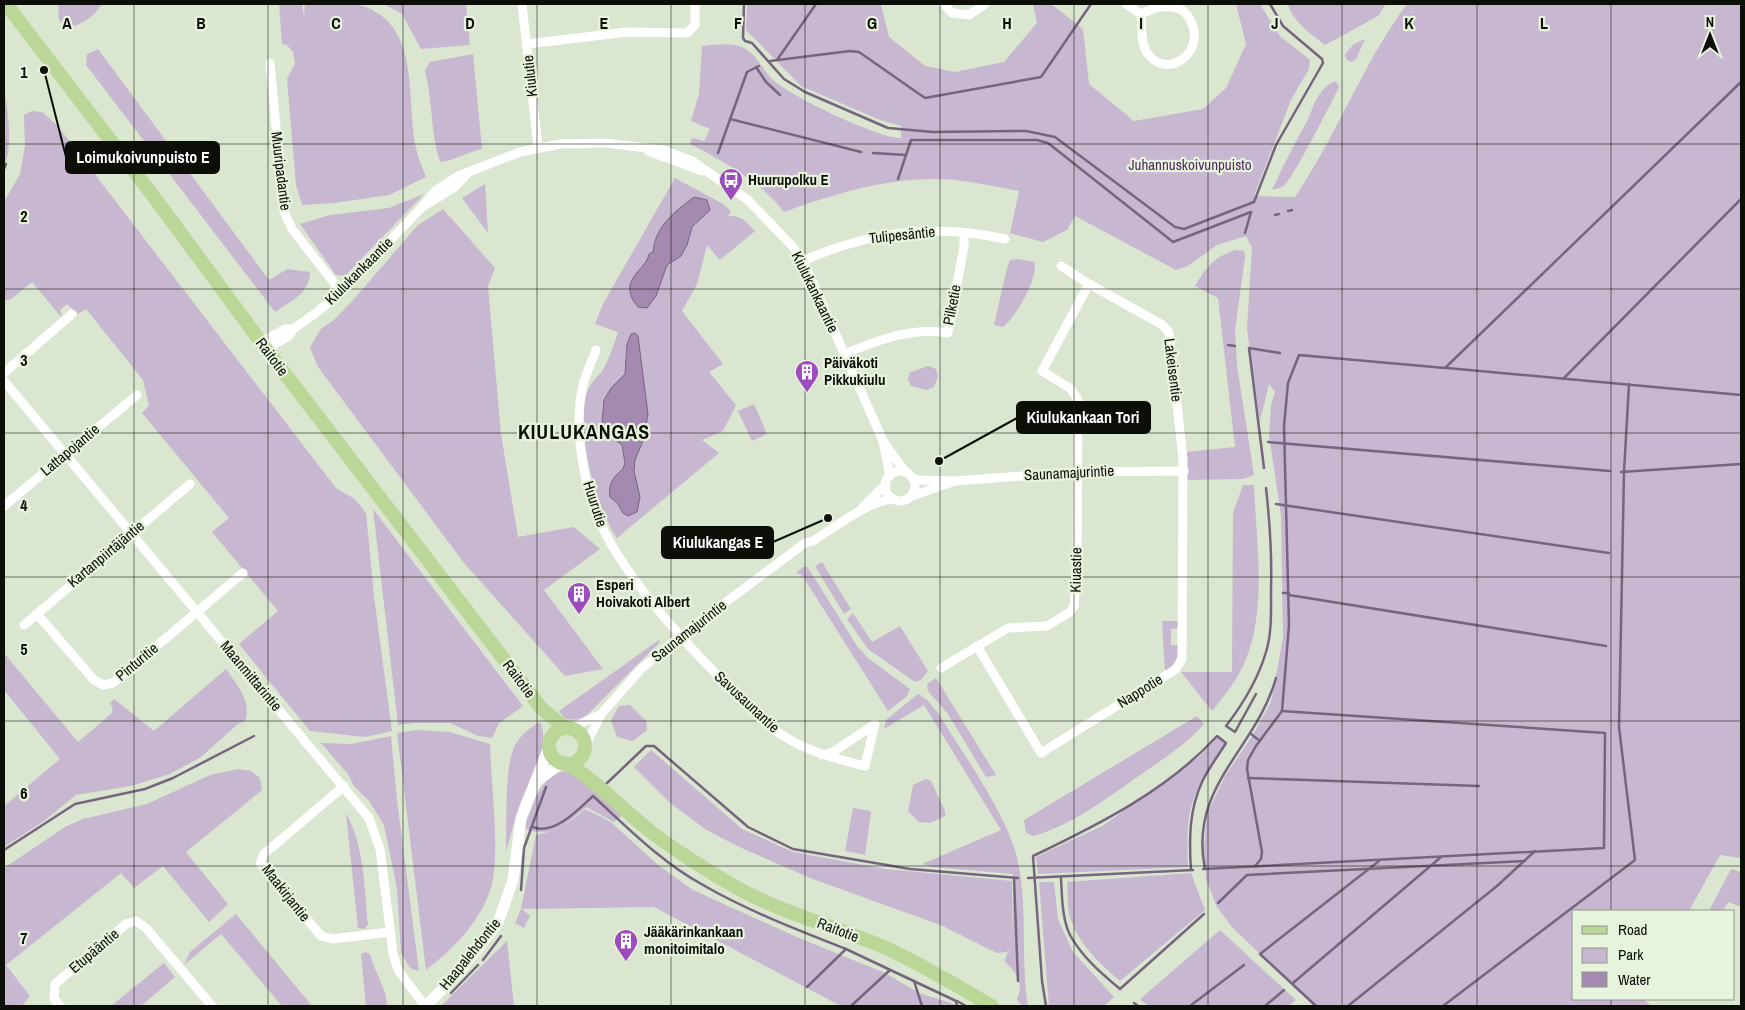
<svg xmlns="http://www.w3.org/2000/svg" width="1745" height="1010" font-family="'Archivo Narrow',sans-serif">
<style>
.green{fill:#c8b7d0}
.water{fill:#a48ab0;stroke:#76657e}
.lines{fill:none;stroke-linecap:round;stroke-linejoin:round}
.stream{stroke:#76657e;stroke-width:2.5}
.minor{stroke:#fff;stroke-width:9}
.tertiary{stroke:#fff;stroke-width:11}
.primary{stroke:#bbd798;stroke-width:14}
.grid{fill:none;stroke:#0b0f08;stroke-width:1;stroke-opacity:0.55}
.labels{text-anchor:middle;stroke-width:4.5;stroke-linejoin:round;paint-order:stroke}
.street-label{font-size:15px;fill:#0b0f08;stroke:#e8f3dd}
.park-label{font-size:15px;fill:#4f2c5e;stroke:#e8f3dd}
.poi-label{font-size:15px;font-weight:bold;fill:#0b0f08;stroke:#e8f3dd;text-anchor:start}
.district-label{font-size:20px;font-weight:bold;letter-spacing:1px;fill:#0b0f08;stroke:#e8f3dd}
.grid-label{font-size:16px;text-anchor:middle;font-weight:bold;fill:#0b0f08;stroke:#e8f3dd;stroke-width:4.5;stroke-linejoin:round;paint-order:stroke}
.leader{fill:none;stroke:#0b0f08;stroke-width:2}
.callout-dot{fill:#0b0f08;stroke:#e8f3dd;stroke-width:2}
.callout{fill:#0b0f08;stroke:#0b0f08;stroke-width:2}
.callout-label{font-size:16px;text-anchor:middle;font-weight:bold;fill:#fff}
</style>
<rect width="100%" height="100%" fill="#dae6d0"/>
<g class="green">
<path d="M58 4H102C93 17 83 24 67 28L59 20Z"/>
<path d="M279 4H302L304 16 305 4C321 4 340 1 355 4 423 19 405 97 416 148 418 157 422 167 426 177L389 195 335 203 302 205 296 185 287 79 295 63 293 52 287 45 282 44Z"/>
<path d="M384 4H466L470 45 421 49 402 14Z"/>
<path d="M747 4H881L889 37 925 66 955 72 1004 62 1037 23 1033 4H1051L1083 29 1089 84 1134 121 1203 109 1226 88 1246 44 1236 4H1260L1280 36 1310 60 1309 69 1291 100 1254 196 1295 197C1337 135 1363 63 1407 4H1741V858L1720 855 1689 911H1574V999H1644L1651 1006H1314L1232 927 1217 907 1206 879 1204 849 1207 814 1225 776 1251 738 1271 702 1283 638 1281 515 1269 436 1271 405 1275 392 1269 384 1260 421 1247 329 1252 248 1246 236 1217 245 1188 266 1176 270 1075 216 1067 230 1043 242 1010 233 1019 191C993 186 966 180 939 179 885 178 834 194 784 212 763 183 721 160 690 144L692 138 704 141 710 129 691 121 699 94 702 46C714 45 733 42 744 48 758 56 762 69 772 79 790 96 877 138 901 138V126L880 120 801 86 746 30Z"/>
<path d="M1288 4H1386L1378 16 1325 45C1311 34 1293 22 1288 4Z"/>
<path d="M1365 39 1356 59 1351 62 1346 59 1345 54 1354 44Z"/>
<path d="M98 49 269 280 287 269 310 272C310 293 291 301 275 312L86 65 87 54Z"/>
<path d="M473 54 482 149C467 152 454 161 440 162 430 132 433 101 425 71L430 62Z"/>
<path d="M1336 81 1339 87C1333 100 1292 180 1284 186 1281 188 1275 189 1272 190 1282 168 1292 148 1304 127 1314 110 1315 89 1336 81Z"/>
<path d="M4 86C7 106 14 148 4 166Z"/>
<path d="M32 111 42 112 57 125 336 488 355 499 366 513 374 596 392 731 365 737 310 731 239 644 278 611 212 532 229 518 142 413 149 405 143 380 86 309 78 314 67 304 60 310 62 318 32 282 11 299 4 301V202L20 174 25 146 24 115Z"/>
<path d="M675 178 723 204 731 211 728 216C742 215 746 222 755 231L720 260 707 245 697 284 682 311 723 364 709 372 736 405 723 431 702 440 719 453 617 538C595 507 574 426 588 390 591 382 599 376 604 368 610 357 614 344 618 332L595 324 603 304Z"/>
<path d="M485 184 488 233 462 198Z"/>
<path d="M424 194 345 276 336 275 300 224 330 215 389 208Z"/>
<path d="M443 209 495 268 488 286 501 434 518 537 574 527 600 549 544 590 603 669 565 676 464 563 318 367 310 347 321 329 335 319 354 299 418 225Z"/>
<path d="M1236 250 1244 251 1245 257 1235 330 1237 365 1254 475 1243 479 1187 480V452L1235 447 1218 298 1195 286C1206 267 1215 256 1236 250Z"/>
<path d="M1018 259 1034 262C1040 276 1015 318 1003 327L994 325 1007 268 1010 260Z"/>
<path d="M928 366 936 369 938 376 934 387 927 390 911 386 908 380 909 373Z"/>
<path d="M754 404 767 434 752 441 738 411Z"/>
<path d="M1243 485H1254C1256 543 1268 609 1244 664 1236 682 1224 696 1212 711L1181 672H1232L1233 513Z"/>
<path d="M373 509 523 706 499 723 492 738 478 736 450 723H414L398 725Z"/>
<path d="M822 562 851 609 844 614 815 566Z"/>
<path d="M803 567H807L810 571 857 646 868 658 910 689 907 696 888 711 802 575 796 573Z"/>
<path d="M853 613 872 642 900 626 928 671 921 680 915 682 868 649 847 619Z"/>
<path d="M1162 621H1179V628L1171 629V645H1179C1178 658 1176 664 1165 672Z"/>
<path d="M659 640 660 642 582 720 566 719 559 711Z"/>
<path d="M4 653 78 742 111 714 113 709 110 703 114 699 154 731 226 669C237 685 252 701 245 721L238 724 201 757 170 774 131 786 76 795 44 821 4 847V806L60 759 4 690Z"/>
<path d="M936 678 996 775 986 777 948 714 928 691 927 684Z"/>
<path d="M918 694 927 700 939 714C963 754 1004 810 1016 854 1029 903 1020 957 1028 1006H1022L1017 999C1025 983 1015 971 1004 961L1012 943 1007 952 997 953 943 926 810 878 737 846 705 829 669 802 634 767 651 750 742 829 793 852 886 869 1012 881 1013 942V874L934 867 922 864 1001 830 924 705 884 729 886 720Z"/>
<path d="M630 705 646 721 647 730 633 741 617 737 611 720 619 706Z"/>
<path d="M1197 716 1204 724C1186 745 1163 759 1140 775 1107 798 1073 825 1033 836L1026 833 1024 820Z"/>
<path d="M540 722C552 748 527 782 519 807 514 822 510 837 506 852 507 827 504 766 515 745 522 734 529 728 540 722Z"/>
<path d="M416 730 450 732 490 744C491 784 499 841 493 879 486 916 455 948 426 970L397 733Z"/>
<path d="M391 736 397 800 419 971 410 968 401 953 397 889 384 825 369 801 354 786 348 774 321 743 351 744Z"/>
<path d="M1217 737 1225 743C1192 792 1185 807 1188 867L1038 874 1036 857 1104 825 1201 755Z"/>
<path d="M238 769 251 771 260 778 262 790 186 852 228 904 209 922 163 866 134 888 121 873 6 965 30 996 22 1006H4V868L65 827 83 819 147 804 210 775Z"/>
<path d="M564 771 573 773 623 815 614 822 586 807C567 824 550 840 524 828 532 808 540 775 564 771Z"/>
<path d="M926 779 931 781 945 811V816L930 823 919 822 908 811 913 785Z"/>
<path d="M853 808 871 811 865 855 845 851Z"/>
<path d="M585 809 611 822 658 865 693 890 799 938 885 973 919 993 960 1006H841L654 907 522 909 530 916 524 928 515 923 521 909 536 835C557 831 570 823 585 809Z"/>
<path d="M346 813C365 849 364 886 368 925L364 929 358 928Z"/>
<path d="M1731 869 1741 872V907L1728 902 1723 911H1709Z"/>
<path d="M1191 873 1205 910 1120 981C1099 963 1079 945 1070 917 1067 907 1068 893 1067 882Z"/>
<path d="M1039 882H1054L1058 919 1073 952 1114 997 1104 1006H1049Z"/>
<path d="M236 914 312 1006H282L221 934 184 965 190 952Z"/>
<path d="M1220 930 1296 1000 1289 1006H1148L1140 999Z"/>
<path d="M507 941 514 1006H441L449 998Z"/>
<path d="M366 952 370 954C374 972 387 988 387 1006H366L361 954Z"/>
<path d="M164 963 175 977 141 1006H111Z"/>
</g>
<g class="water">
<path d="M694 197 707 200 710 210 692 227 687 245 681 256 667 265 656 296 647 308 638 307C615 280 647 270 649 254L653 252C655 227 674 212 694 197Z"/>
<path d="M635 333 638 336 648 414 643 441 635 460 634 471 640 497 637 512 628 516 623 513 618 504 610 497C608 484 613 477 623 469L625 463 622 445 606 433 602 423 604 400 611 388 625 374 627 344 631 334Z"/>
</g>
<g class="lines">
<g class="stream">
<path d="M744 4 743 38 745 41 752 43 784 79 805 92 888 128 933 132 1026 131 1055 137 1175 227 1184 229 1254 202 1276 145 1323 63 1322 59 1283 26 1270 4"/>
<path d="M777 60 816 4"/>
<path d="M770 61 850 51 859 52 925 98 1041 77 1091 4"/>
<path d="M756 67 766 82 780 95"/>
<path d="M730 119 861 152"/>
<path d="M718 153 747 72 759 66"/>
<path d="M873 153 906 155"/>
<path d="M4 169 6 164"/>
<path d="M898 179 911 140H1037L1048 143 1173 242 1251 212"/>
<path d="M1288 211 1292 210"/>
<path d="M1275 215 1279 214"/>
<path d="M1245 233 1251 212"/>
<path d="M1228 345 1235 346"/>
<path d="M1447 368 1741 395"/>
<path d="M1563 379 1741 199"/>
<path d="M1268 442 1610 471"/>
<path d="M1264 468 1249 348 1280 353"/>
<path d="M1621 472 1741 464"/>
<path d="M1276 504 1609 553"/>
<path d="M1283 593H1289"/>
<path d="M1289 595 1606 646"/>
<path d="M1256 694 1235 732 1226 726C1243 704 1258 679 1266 652 1272 633 1271 611 1271 591 1272 556 1270 523 1266 488"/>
<path d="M1251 734 1260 741"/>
<path d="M1248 778 1479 786"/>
<path d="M605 785 646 746H654L748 827 793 849 910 869 1018 878"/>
<path d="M533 827C554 836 579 809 593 796 627 827 662 863 703 885 748 911 798 930 846 949L807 987"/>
<path d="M4 850 75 804 145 789 173 778 254 736"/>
<path d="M1255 866 1261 859 1262 852 1247 769 1248 760 1256 746 1282 711 1289 625 1284 426 1288 383 1299 355 1445 368 1741 82"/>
<path d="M1203 869 1604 848 1605 733 1282 711"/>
<path d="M1205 869C1188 786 1256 750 1276 678"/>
<path d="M1014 878 1018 981"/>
<path d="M1028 878 1193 870"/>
<path d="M1061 878C1062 896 1062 919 1070 935 1082 957 1102 974 1120 989L1204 914"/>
<path d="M521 890 524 848 546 787"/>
<path d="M1218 903 1247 875 1525 861"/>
<path d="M846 949 956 1001 957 1006"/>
<path d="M483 960 501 936"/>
<path d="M914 981 922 1006"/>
<path d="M1293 983 1441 857"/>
<path d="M451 993 478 965"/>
<path d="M957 1001 966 1006"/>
<path d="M1134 1003 1138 1006"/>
<path d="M851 1006 890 970"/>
<path d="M1046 1006 1042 981 1033 856C1098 825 1168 790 1217 736L1226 743C1218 756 1208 769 1202 782 1189 810 1189 840 1191 870"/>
<path d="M1190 1006 1244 965"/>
<path d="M1265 1006 1284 990"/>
<path d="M1316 1006 1260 954 1379 861"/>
<path d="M1348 1006 1497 886 1535 851"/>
<path d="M1443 1006 1635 860 1619 727 1624 472 1629 384"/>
</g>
<g class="minor">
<path d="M522 4 538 147"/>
<path d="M944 4 952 13 969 15 985 4"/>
<path d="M1126 4 1141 14"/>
<path d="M1158 7C1164 7 1172 6 1177 8 1186 11 1189 17 1192 24 1204 53 1168 79 1149 55 1140 45 1142 26 1141 14Z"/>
<path d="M527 44 628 32 687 33 695 25V4"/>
<path d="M270 63 284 212 292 229 341 292"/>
<path d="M648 151 702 171"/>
<path d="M421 208 455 187 467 174"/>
<path d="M803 261C867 232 937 223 1005 239"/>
<path d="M261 342 285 329H293"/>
<path d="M266 349 289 336 293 329 316 313 341 292 421 208 435 191 458 176 520 152 560 144 605 143 664 150 692 161 748 200 793 247 803 261 818 294 883 441 890 476"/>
<path d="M596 350C592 361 586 373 583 385 574 420 582 475 594 508 616 569 682 640 728 686 746 704 764 725 787 738 811 753 838 759 865 766L875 724 833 752 822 755"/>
<path d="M845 354C877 340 912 327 948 333L964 246V233"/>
<path d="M4 373 72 314"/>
<path d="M4 381 369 818 380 849 393 954 398 970 425 1006"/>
<path d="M883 441 906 473"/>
<circle cx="900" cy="486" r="15"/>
<path d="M955 481 1077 472 1184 471"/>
<path d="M912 496 955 481 919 480 912 478"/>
<path d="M4 506 137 395"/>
<path d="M862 508 886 484"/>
<path d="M37 614 94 680 103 685 113 683 243 573"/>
<path d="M24 625 190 484"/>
<path d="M977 646 1041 753 1176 669 1182 659 1183 459 1169 332 1161 324 1089 284 1061 266"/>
<path d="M941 668 1008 628 1047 626 1070 612 1074 606 1077 571 1078 400 1071 389 1042 371 1089 284"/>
<path d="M571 728 601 714"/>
<path d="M586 744 602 713 641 669 679 637 805 543 813 541C835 527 868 501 893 499"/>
<path d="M344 786 264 854 260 863 321 936 333 939 389 932"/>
<path d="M60 1006 54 999 55 984 126 924 136 921 146 928 212 1006"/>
</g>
<g class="tertiary">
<path d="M535 782 562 763"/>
<path d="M426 1006 458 973 498 923 513 880 521 818 549 747"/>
</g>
<g class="primary">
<path d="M6 4 157 201 266 349 542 709 566 728"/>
<circle cx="567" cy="746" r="18"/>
<path d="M568 764C599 783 622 809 650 831 678 853 708 871 739 889 785 914 837 927 886 948 923 965 957 986 992 1006"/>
</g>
</g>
<path class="grid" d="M134 4V1006M268 4V1006M403 4V1006M537 4V1006M671 4V1006M805 4V1006M940 4V1006M1074 4V1006M1208 4V1006M1342 4V1006M1477 4V1006M1611 4V911M4 144H1741M4 289H1741M4 433H1741M4 577H1741M4 721H1741M4 866H1741M1611 999V1006"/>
<defs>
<g id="bus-pin" transform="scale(1.25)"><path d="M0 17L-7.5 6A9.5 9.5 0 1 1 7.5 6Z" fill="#9c4cbc" stroke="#e8f3dd"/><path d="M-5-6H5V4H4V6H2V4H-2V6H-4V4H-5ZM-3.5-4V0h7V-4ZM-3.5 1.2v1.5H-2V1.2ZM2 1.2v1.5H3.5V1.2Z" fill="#fff"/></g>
<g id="building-pin" transform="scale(1.25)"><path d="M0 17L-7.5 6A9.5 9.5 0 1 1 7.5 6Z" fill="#9c4cbc" stroke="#e8f3dd"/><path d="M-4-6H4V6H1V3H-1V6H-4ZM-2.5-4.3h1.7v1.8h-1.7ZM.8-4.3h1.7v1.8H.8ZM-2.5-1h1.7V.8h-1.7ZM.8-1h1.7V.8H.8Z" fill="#fff"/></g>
</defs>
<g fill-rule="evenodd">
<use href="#bus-pin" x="731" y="180"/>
<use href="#building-pin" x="807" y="372"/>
<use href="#building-pin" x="579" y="594"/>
<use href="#building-pin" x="626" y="941"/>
</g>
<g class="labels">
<g class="street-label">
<text transform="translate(530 76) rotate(-96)" y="5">Kiulutie</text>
<text transform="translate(281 171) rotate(83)" y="5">Muuripadantie</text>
<text transform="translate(902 235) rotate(-6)" y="5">Tulipesäntie</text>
<text transform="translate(359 271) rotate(-45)" y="5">Kiulukankaantie</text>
<text transform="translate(815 292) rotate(64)" y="5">Kiulukankaantie</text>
<text transform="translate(952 305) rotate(-79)" y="5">Pilketie</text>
<text transform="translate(272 357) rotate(53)" y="5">Raitotie</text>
<text transform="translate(1173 370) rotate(83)" y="5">Lakeisentie</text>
<text transform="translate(70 450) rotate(-40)" y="5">Lattapojantie</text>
<text transform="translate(1069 473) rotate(-3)" y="5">Saunamajurintie</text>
<text transform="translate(595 504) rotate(72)" y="5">Huurutie</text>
<text transform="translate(106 554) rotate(-40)" y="5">Kartanpiirtäjäntie</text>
<text transform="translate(1076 570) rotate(-89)" y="5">Kiuastie</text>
<text transform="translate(689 631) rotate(-38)" y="5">Saunamajurintie</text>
<text transform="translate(137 662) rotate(-40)" y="5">Pinturitie</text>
<text transform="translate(251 676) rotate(50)" y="5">Maanmittarintie</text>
<text transform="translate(519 679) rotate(53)" y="5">Raitotie</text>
<text transform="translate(1140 691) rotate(-32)" y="5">Nappotie</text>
<text transform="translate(747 702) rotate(43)" y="5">Savusaunantie</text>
<text transform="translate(286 893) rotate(52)" y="5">Maakirjantie</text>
<text transform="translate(838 930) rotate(21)" y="5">Raitotie</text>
<text transform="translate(94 951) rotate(-40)" y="5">Etupääntie</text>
<text transform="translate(470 954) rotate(-51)" y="5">Haapalehdontie</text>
</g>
<g class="park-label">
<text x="1190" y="170">Juhannuskoivunpuisto</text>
</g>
<g class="poi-label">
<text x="748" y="185">Huurupolku E</text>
<text x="824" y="368">Päiväkoti<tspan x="824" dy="17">Pikkukiulu</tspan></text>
<text x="596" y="590">Esperi<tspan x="596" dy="17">Hoivakoti Albert</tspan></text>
<text x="644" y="937">Jääkärinkankaan<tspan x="644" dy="17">monitoimitalo</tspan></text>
</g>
<g class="district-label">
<text x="584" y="439">KIULUKANGAS</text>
</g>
</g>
<g class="grid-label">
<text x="67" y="29">A</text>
<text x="201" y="29">B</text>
<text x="336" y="29">C</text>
<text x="470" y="29">D</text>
<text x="604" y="29">E</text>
<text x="738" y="29">F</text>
<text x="872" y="29">G</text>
<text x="1007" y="29">H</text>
<text x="1141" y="29">I</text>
<text x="1275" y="29">J</text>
<text x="1409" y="29">K</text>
<text x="1544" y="29">L</text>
<text x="24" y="78">1</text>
<text x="24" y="222">2</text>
<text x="24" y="366">3</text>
<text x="24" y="511">4</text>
<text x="24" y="655">5</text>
<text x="24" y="799">6</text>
<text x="24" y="944">7</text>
</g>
<path class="leader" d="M44 70L66 157M939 461L1017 418M828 518L773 542"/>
<g class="callout-dot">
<circle cx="44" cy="70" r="5"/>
<circle cx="939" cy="461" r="5"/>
<circle cx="828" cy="518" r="5"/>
</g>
<g class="callout">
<rect x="66" y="142" width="153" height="31" rx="5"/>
<rect x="1017" y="402" width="133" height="31" rx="5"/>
<rect x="662" y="527" width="111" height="31" rx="5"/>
</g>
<g class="callout-label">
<text x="143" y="163">Loimukoivunpuisto E</text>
<text x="1083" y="423">Kiulukankaan Tori</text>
<text x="718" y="548">Kiulukangas E</text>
</g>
<rect width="1745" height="1010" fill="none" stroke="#0b0f08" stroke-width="10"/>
<rect x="1572" y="910" width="162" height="90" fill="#e8f3dd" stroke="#909888"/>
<rect x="1582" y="926" width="25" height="8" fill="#bbd798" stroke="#909888"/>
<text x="1618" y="935" font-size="15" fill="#0b0f08">Road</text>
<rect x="1582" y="948" width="25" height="15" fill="#c8b7d0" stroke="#909888"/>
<text x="1618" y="960" font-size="15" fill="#0b0f08">Park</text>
<rect x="1582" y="972" width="25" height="15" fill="#a48ab0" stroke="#909888"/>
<text x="1618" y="985" font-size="15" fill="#0b0f08">Water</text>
<g transform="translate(1710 35)" stroke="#e8f3dd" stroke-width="4" paint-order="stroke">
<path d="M0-4L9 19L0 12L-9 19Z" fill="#0b0f08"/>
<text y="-8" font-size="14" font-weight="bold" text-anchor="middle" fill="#0b0f08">N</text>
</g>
</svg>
